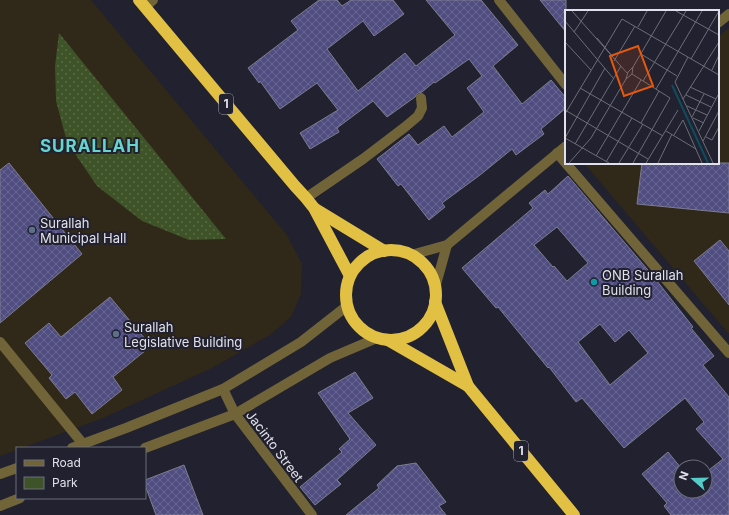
<svg xmlns="http://www.w3.org/2000/svg" width="729" height="515" font-family="Inter,sans-serif">
<style>
.commercial{fill:#302818}
.green{fill:url(#green-dots)}
.building{fill:url(#building-cross-hatch);stroke:#7d7d8f;fill-rule:evenodd}
.lines{fill:none;stroke-linecap:round;stroke-linejoin:round}
.minor{stroke:#716438;stroke-width:10}
.highway{stroke:#e2c043;stroke-width:12}
.service-dot{fill:#5c6f8a;stroke:#21212f;stroke-width:1.5}
.culture-dot{fill:#0f9aa8;stroke:#21212f;stroke-width:1.5}
.labels{text-anchor:middle;stroke-width:4;stroke-linejoin:round;paint-order:stroke}
.shield{fill:#21212f;stroke:#a7a7b2;stroke-width:1}
.shield-label{font-size:12px;font-weight:bold;fill:#e0e1ea}
.poi-label{font-size:13px;fill:#e0e1ea;stroke:#21212f;text-anchor:start}
.street-label{font-size:13px;fill:#e0e1ea;stroke:#21212f}
.district-label{font-size:17px;font-weight:bold;letter-spacing:1px;fill:#68d4ce;stroke:#21212f}
.inset-river{fill:none;stroke:#0e4c60;stroke-width:2}
.inset-road{fill:none;stroke:#6d6e7a;stroke-width:1}
.view{fill:#e8590c;fill-opacity:0.15;stroke:#e8590c;stroke-width:2}
.inset-edge{fill:none;stroke:#e0e1ea;stroke-width:2}
</style>
<defs>
<pattern id="green-dots" width="8" height="8" patternUnits="userSpaceOnUse"><rect width="8" height="8" fill="#3e5327"/><path d="M2 2h.1M6 6h.1" fill="none" stroke="#5a6b46" stroke-width="1.8" stroke-linecap="round"/></pattern>
<pattern id="building-cross-hatch" width="8" height="8" patternUnits="userSpaceOnUse"><rect width="8" height="8" fill="#504d81"/><path d="M0 0l8 8M0 8l8-8" fill="none" stroke="#696693"/></pattern>
</defs>
<rect width="100%" height="100%" fill="#21212f"/>
<g class="commercial">
<path d="M0 0H91L287 235 302 264 301 294 291 317 270 335 212 368 103 418 22 448H17V450L0 456Z"/>
<path d="M729 28V334L584 163H718V37Z"/>
</g>
<path class="green" d="M59 33 226 239 189 240 142 221 97 186 67 142 56 101 55 66Z"/>
<g class="building">
<path d="M319 0H337L342 6 351 0H393L404 14 374 36 363 21 327 49 358 91 405 53 416 66 455 35 426 0H481L518 45 493 66 522 104 551 80 566 98V108L541 129 544 134 516 155 512 149 480 175 442 203 445 207 429 220 401 184 398 186 377 159 409 134 418 145 444 126 452 137 484 112 467 88 482 76 469 59 435 83 434 82 422 92 418 93 415 97 387 117 373 101 337 128 339 132 310 149 300 133 338 110 317 83 280 109 260 81 259 83 248 68 298 30 291 21Z"/>
<path d="M540 0H566V32Z"/>
<path d="M9 163 82 254 0 323V170Z"/>
<path d="M642 163H729V213L637 204Z"/>
<path d="M568 176 653 276 693 327 691 328 714 356 703 365 729 397V515H671L664 506 667 503 642 474 668 452 681 468V492L682 491H705V473L723 459 696 429 704 422 685 398 624 448 582 398 576 402 549 367 548 368 498 307 496 308 462 268 533 208 529 203 545 190 548 194ZM557 227 588 263 567 281 554 266 553 267 534 245ZM600 324 615 342 629 330 648 353 610 385 578 342Z"/>
<path d="M720 240 729 251V305L694 261Z"/>
<path d="M110 297 151 346 113 377 122 390 92 414 75 392 66 399 49 378 52 375 25 343 49 323 61 337Z"/>
<path d="M355 372 373 398 348 413 376 445 337 480 341 484 315 505 300 487 342 452 339 449 350 439 318 393Z"/>
<path d="M416 463 446 502 439 506 446 515H346L379 488 377 485 397 466Z"/>
<path d="M184 465 203 515H156L145 485V480Z"/>
</g>
<g class="lines">
<g class="minor">
<path d="M499 0 566 85"/>
<path d="M145 7 153 0"/>
<path d="M718 23 729 14"/>
<path d="M557 153 729 353"/>
<path d="M306 198 363 159 405 127 418 116 422 108 421 98"/>
<path d="M411 255 447 245 566 146"/>
<path d="M435 288 447 245"/>
<path d="M0 342 83 444 85 448"/>
<path d="M223 389 235 414 312 515"/>
<path d="M72 448 126 428 223 389 301 342 347 306"/>
<path d="M145 448 235 414 330 358 377 338"/>
<path d="M0 474 17 468"/>
<path d="M0 506 20 498"/>
</g>
<g class="highway">
<path d="M139 0 295 186 306 198 314 208 350 276"/>
<path d="M315 209 384 251"/>
<circle cx="391" cy="295" r="45"/>
<path d="M435 302 468 386 574 515"/>
<path d="M388 340 468 386"/>
</g>
</g>
<g class="service-dot">
<circle cx="32" cy="230" r="4"/>
<circle cx="116" cy="334" r="4"/>
</g>
<circle class="culture-dot" cx="594" cy="282" r="4"/>
<g class="labels">
<g class="shield">
<rect x="219" y="94" width="14" height="20" rx="3"/>
<rect x="514" y="441" width="14" height="20" rx="3"/>
</g>
<g class="shield-label">
<text x="226" y="108">1</text>
<text x="521" y="455">1</text>
</g>
<g class="poi-label">
<text x="40" y="228">Surallah<tspan x="40" dy="15">Municipal Hall</tspan></text>
<text x="602" y="280">ONB Surallah<tspan x="602" dy="15">Building</tspan></text>
<text x="124" y="332">Surallah<tspan x="124" dy="15">Legislative Building</tspan></text>
</g>
<g class="street-label">
<text transform="translate(275 446) rotate(53)" y="5">Jacinto Street</text>
</g>
<g class="district-label">
<text x="90" y="152">SURALLAH</text>
</g>
</g>
<g transform="translate(565 10)">
<rect width="154" height="154" fill="#21212f"/>
<path class="inset-river" d="M107 75 143 153"/>
<path class="inset-road" d="M7 1 62 63M111 1 154 25M0 11 48 68M73 17 82 1M9 22 23 1M32 28 48 47M0 32 26 60M76 44 112 66M123 47 110 72 148 153M126 49 154 1M49 51 70 16M147 60 154 45M67 64 105 88 68 153M61 69 63 62 68 57 101 1M78 71 121 1M125 77 151 89M15 78 98 126M91 79 137 1M121 85 146 97M118 89 154 32M122 96 142 105M0 100 83 149M0 104 57 9 154 65M127 107 139 84M128 108 139 113M118 110 137 153M76 113 94 81M101 121 131 139M134 121 153 85M109 125 118 110M141 127 147 130 154 117M0 128 40 58M0 128 44 153M138 131 154 101M10 134 56 56M31 146 76 70M41 152 67 108M4 153 26 128 61 69 67 64 68 57M54 153 78 114M81 153 113 100M93 153 107 124"/>
<path class="view" d="M73 36 88 76 59 86 45 46Z"/>
<rect width="154" height="154" class="inset-edge"/>
</g>
<rect x="16" y="447" width="130" height="52" fill="#21212f" stroke="#6d6e7a"/>
<rect x="24" y="460" width="20" height="6" fill="#716438" stroke="#6d6e7a"/>
<text x="52" y="467" font-size="12" fill="#e0e1ea">Road</text>
<rect x="24" y="477" width="20" height="12" fill="#3e5327" stroke="#6d6e7a"/>
<text x="52" y="487" font-size="12" fill="#e0e1ea">Park</text>
<g transform="translate(693 479) rotate(290)"><circle r="19" fill="#21212f" stroke="#6d6e7a"/>
<path d="M0-3L7 15L0 10L-7 15Z" fill="#54cdc8"/>
<text y="-6" font-size="11" font-weight="bold" text-anchor="middle" fill="#e0e1ea">N</text>
</g>
</svg>
